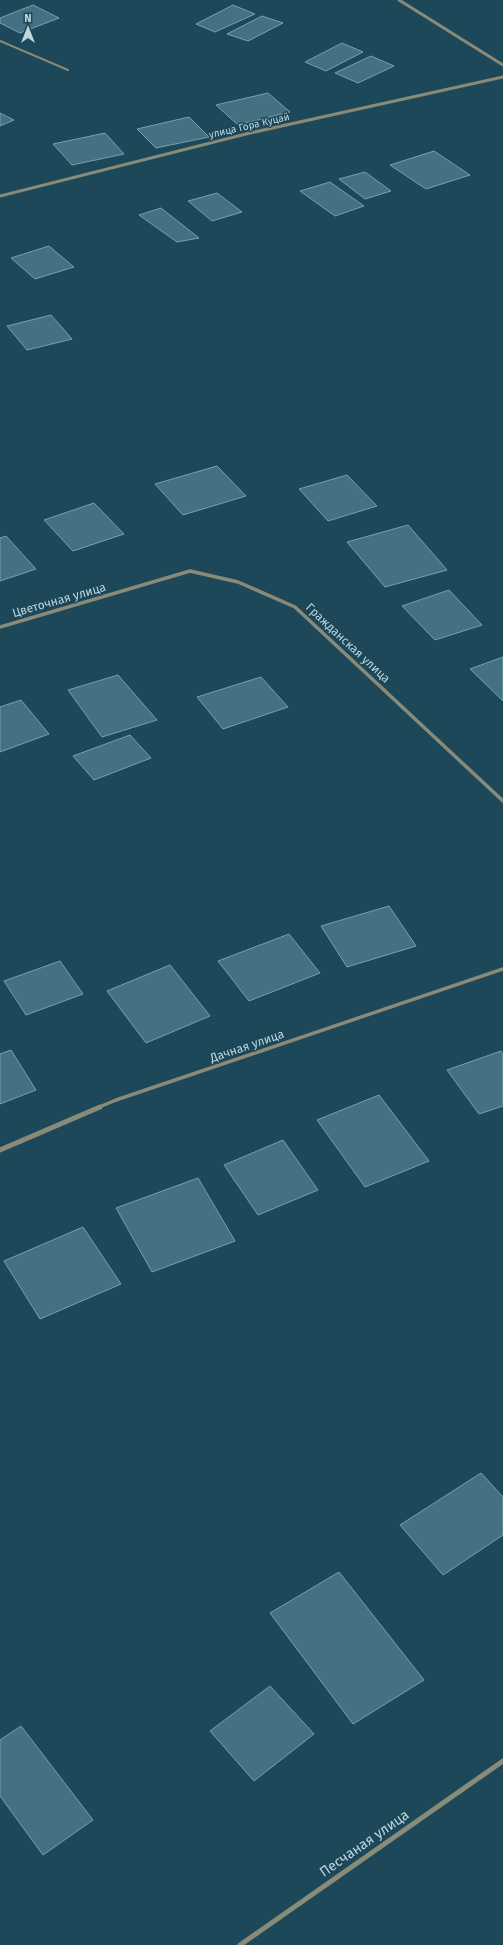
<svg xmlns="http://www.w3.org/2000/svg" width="503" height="1945" font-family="'Fira Sans',sans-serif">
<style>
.building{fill:#447082;stroke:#73a1b4}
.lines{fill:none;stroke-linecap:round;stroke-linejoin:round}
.service{stroke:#8a8a78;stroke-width:2}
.minor-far2{stroke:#8a8a78;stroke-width:3}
.minor-far1{stroke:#8a8a78;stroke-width:3.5}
.minor{stroke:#8a8a78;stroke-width:5}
.labels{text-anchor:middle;stroke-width:3;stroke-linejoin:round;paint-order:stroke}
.far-street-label{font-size:10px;fill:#bfd5df;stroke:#1c4859}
.street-label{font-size:12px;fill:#bfd5df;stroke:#1c4859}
.near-street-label{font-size:14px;fill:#bfd5df;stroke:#1c4859}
</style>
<rect width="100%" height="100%" fill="#1c4859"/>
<g class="building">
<path d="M33 5 59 18 20 33 0 23V18Z"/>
<path d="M233 5 255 14 215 32 196 24Z"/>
<path d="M262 16 283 23 248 41 227 34Z"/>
<path d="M342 43 363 52 326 71 305 62Z"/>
<path d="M371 56 394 66 358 83 335 73Z"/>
<path d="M268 93 290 112 238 125 216 105Z"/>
<path d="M0 113 14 120 0 126Z"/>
<path d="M189 117 209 137 156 148 137 129Z"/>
<path d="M105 133 124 154 72 165 53 144Z"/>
<path d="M434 151 470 175 426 189 390 165Z"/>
<path d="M365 172 391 191 365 199 339 179Z"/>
<path d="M330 182 364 206 335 216 300 191Z"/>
<path d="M217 193 242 212 212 221 188 201Z"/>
<path d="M161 208 199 238 177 242 139 215Z"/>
<path d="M49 246 74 267 35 279 11 258Z"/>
<path d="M51 315 72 339 27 350 7 326Z"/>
<path d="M217 466 246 496 183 515 155 484Z"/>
<path d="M347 475 377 506 328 521 299 489Z"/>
<path d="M94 503 124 534 73 551 44 520Z"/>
<path d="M408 525 447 570 385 587 347 542Z"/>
<path d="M6 536 36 569 0 581V538Z"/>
<path d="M449 590 482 625 435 640 402 606Z"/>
<path d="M503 657V701L470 669Z"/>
<path d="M118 675 157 720 102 737 68 690Z"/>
<path d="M261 677 288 707 223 729 197 697Z"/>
<path d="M21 700 49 734 0 752V707Z"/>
<path d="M130 735 151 758 94 780 73 756Z"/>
<path d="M389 906 416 946 347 967 321 926Z"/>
<path d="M289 934 320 973 249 1001 218 961Z"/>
<path d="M60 961 83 994 26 1015 4 981Z"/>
<path d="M170 965 210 1016 146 1043 107 991Z"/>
<path d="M11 1050 36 1090 0 1104V1054Z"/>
<path d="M501 1051 503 1055V1106L479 1114 447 1070Z"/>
<path d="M379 1095 429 1161 365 1187 317 1120Z"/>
<path d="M283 1140 318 1190 258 1215 224 1165Z"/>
<path d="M198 1178 235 1241 152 1272 116 1208Z"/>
<path d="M83 1227 121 1284 40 1319 4 1261Z"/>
<path d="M481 1473 503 1497V1535L443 1575 400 1525Z"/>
<path d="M339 1572 424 1680 353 1724 270 1613Z"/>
<path d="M270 1686 314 1734 254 1781 210 1731Z"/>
<path d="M21 1726 93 1820 43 1855 0 1796V1740Z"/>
</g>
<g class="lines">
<path class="service" d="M0 41 68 70"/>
<g class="minor-far2">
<path d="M399 0 503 65"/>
<path d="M0 196 250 133 503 77"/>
</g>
<g class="minor-far1">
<path d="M0 627 190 571 238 582 295 607 503 801"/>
<path d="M97 1108 116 1100 503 969"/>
</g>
<g class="minor">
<path d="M0 1150 100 1107"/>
<path d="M240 1945 503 1761"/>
</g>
</g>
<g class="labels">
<g class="far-street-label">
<text transform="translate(249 125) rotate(-13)" y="4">улица Гора Куцай</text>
</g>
<g class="street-label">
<text transform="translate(59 600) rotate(-16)" y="4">Цветочная улица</text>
<text transform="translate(348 643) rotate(43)" y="4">Гражданская улица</text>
<text transform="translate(247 1046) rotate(-19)" y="4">Дачная улица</text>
</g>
<g class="near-street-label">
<text transform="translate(364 1843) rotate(-35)" y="5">Песчаная улица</text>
</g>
</g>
<g transform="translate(28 28)" stroke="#1c4859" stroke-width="3" paint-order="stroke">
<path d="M0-3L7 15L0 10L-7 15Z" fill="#bfd5df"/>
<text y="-6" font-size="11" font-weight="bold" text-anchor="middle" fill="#bfd5df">N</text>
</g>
</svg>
